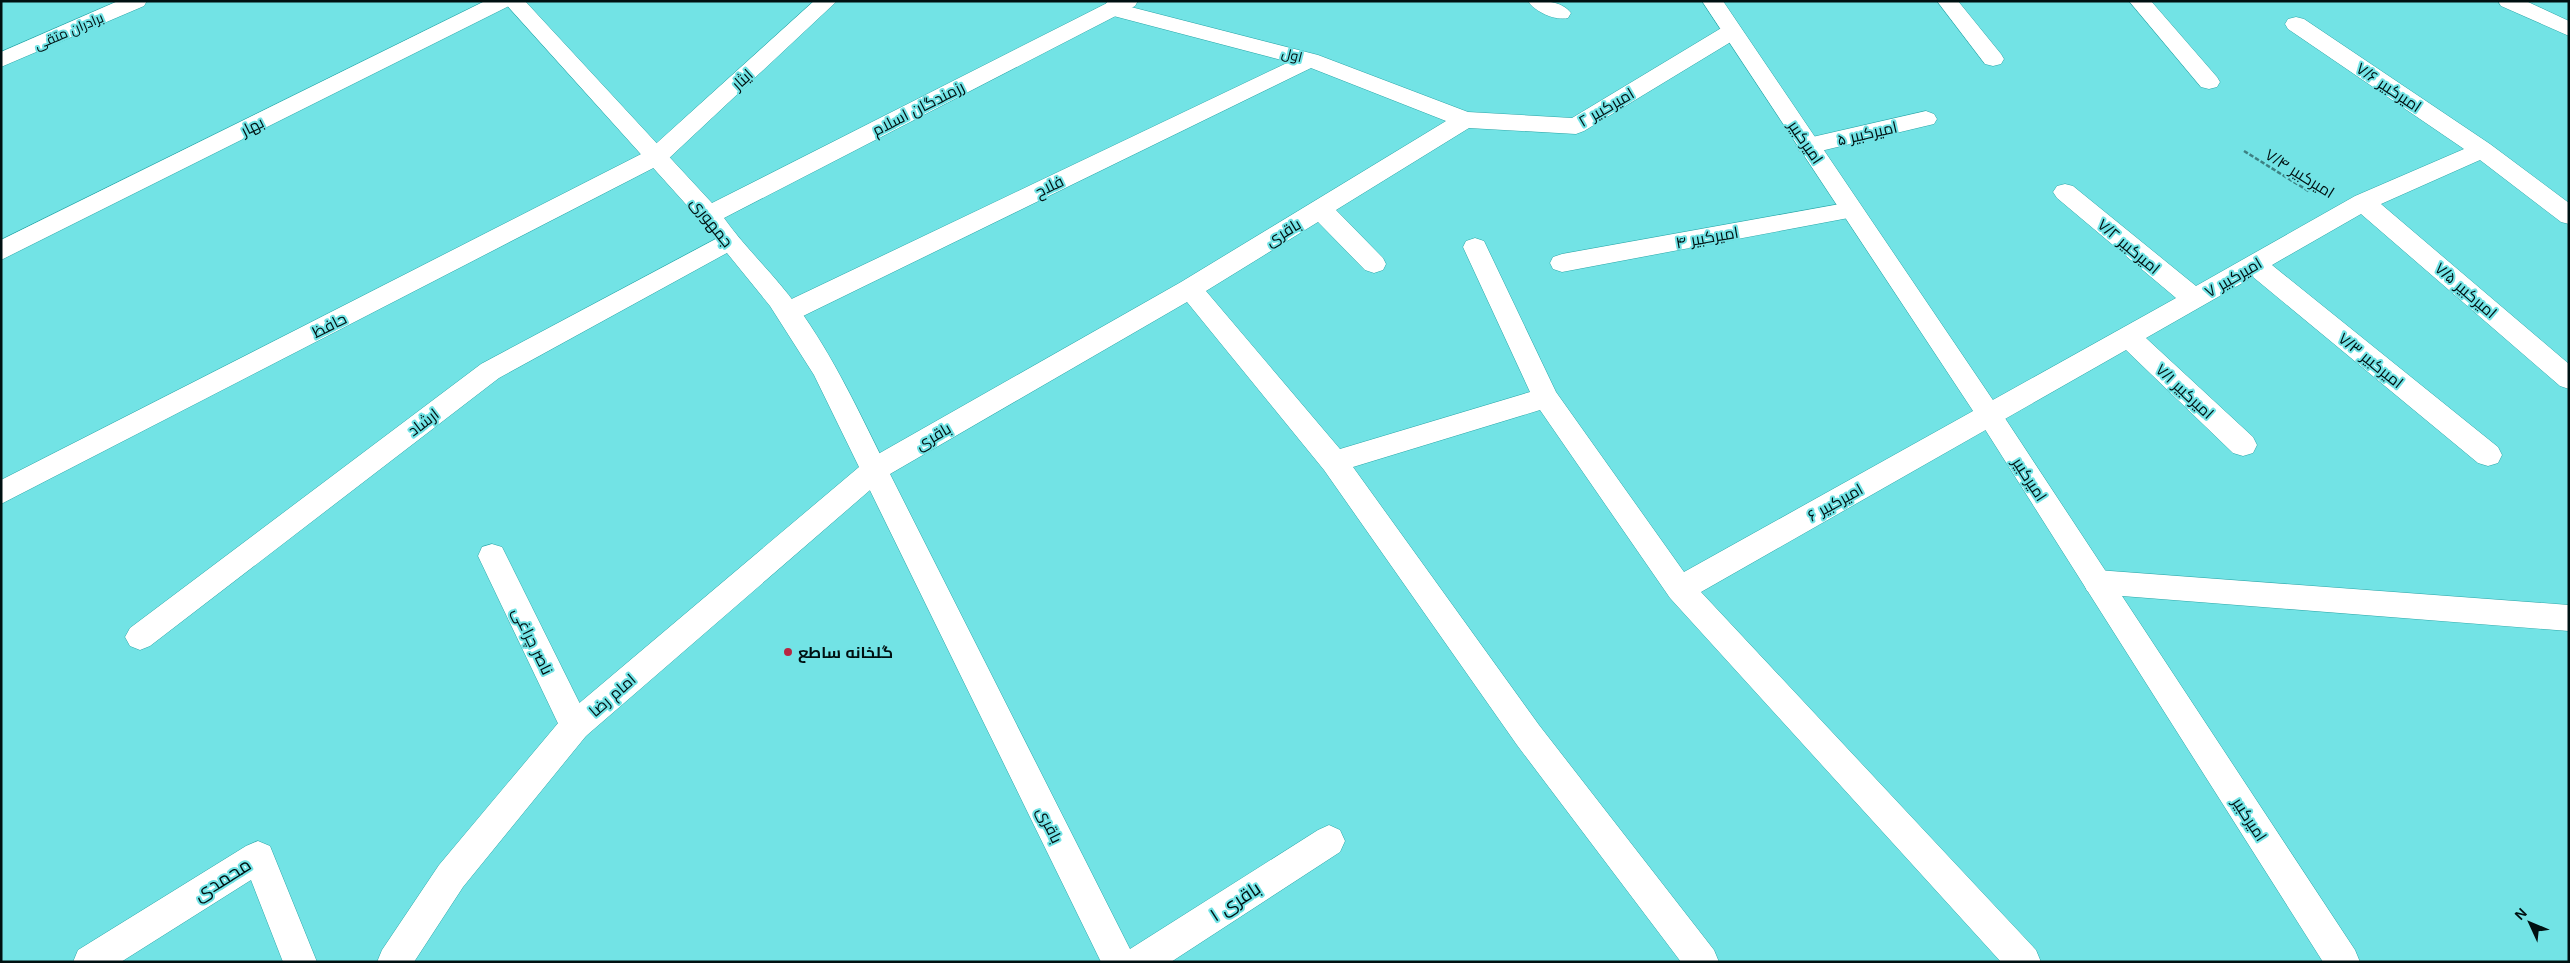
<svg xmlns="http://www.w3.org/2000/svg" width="2570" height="963" font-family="Helvetica,Cairo,sans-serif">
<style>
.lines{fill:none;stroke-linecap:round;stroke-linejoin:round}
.minor-casing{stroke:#29a6a8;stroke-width:1}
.tertiary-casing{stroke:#29a6a8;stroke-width:1}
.path{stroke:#3d8183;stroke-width:2.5;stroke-dasharray:4.5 2;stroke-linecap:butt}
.minor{fill:#fff;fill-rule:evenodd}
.tertiary{fill:#fff;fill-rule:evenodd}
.poi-dot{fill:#b82641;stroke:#72e3e5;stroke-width:2}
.labels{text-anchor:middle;stroke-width:4;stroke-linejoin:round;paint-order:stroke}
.far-street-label{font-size:14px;fill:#001011;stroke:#72e3e5}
.street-label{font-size:16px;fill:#001011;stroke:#72e3e5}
.poi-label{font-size:16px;font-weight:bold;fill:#001011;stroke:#72e3e5;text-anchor:start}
.near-street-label{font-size:19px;fill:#001011;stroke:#72e3e5}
</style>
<rect width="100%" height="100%" fill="#72e3e5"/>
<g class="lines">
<g class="minor-casing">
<g id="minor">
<path d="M118 1H147L144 6 1 67V52Z"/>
<path d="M485 1H512L509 6 1 260V240Z"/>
<path d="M814 1H837L665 162 1 504V480L649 150Z"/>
<path d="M1108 1H1130L1127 6 1318 55 1468 112 1572 118 1723 27 1731 25 1739 27 1742 32 1739 37 1584 131 1576 134 1469 128 1336 210 1383 258 1386 264 1383 270 1374 273 1365 270 1318 222 1206 291 1340 449 1530 392 1463 247 1466 241 1475 238 1484 241 1556 392 1684 572 2176 298 2057 198 2053 192 2057 186 2065 184 2073 186 2196 286 2355 196 2464 149 2288 29 2285 24 2288 19 2296 17 2304 19 2490 144 2569 203V224L2561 222 2480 160 2381 204 2569 364V389L2560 386 2361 214 2272 265 2498 447 2502 455 2498 463 2488 466 2478 463 2253 277 2146 338 2253 437 2257 445 2253 453 2243 456 2233 453 2126 350 1701 592 2036 950 2041 962H2001L1670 598 1540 410 1353 467 1539 725 1714 950 1719 962H1681L1517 745 1324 470 1187 302 890 474 1130 949 1318 830 1329 825 1340 830 1345 841 1340 852 1171 962H1101L860 470 864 462 1181 282 1446 121 1311 68 797 319 788 321 779 319 775 312 779 305 1289 62 1106 14 1102 9Z"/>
<path d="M1528 1C1543 1 1561 0 1571 13L1568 18C1555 21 1535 12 1528 1Z"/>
<path d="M1937 1H1958L2001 54 2004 59 2001 64 1993 66 1985 64Z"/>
<path d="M2129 1H2151L2217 77 2220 82 2217 87 2209 89 2201 87Z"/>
<path d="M2498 1H2526L2569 21V36L2501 6Z"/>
<path d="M1926 111 1934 114 1937 119 1934 124 1808 154 1800 152 1796 146 1800 140 1808 138Z"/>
<path d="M1851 202 1859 204 1863 210 1859 216 1562 272 1553 269 1550 263 1553 257 1562 254Z"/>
<path d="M727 233 736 236 739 242 736 248 499 378 150 646 140 650 130 646 125 637 130 628 481 364Z"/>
<path d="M492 544 502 547 586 716 590 726 586 736 575 740 564 736 478 556 482 547Z"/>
<path d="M2097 570 2569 605V631L2097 594 2087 591 2083 582 2087 573Z"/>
<path d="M258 841 270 846 317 962H283L251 880 121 962H73L78 950 246 846Z"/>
</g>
</g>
<g class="tertiary-casing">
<g id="tertiary">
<path d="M503 1H525L712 203 1111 1H1138L1135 6 724 218C746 249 775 275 797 306 834 357 860 414 888 470L884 478 586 736 463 887 414 962H377L382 950 439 865 564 716 859 467 814 375 770 306 701 221Z"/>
<path d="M1702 1H1723L1999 409 2355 950 2360 962H2323L1981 423Z"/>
</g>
</g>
<path class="path" d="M2244 151 2310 192"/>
<use href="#minor" class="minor"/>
<use href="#tertiary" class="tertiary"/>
</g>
<circle class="poi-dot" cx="788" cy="652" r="5"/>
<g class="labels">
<g class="far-street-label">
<text transform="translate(69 31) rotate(-23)" y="5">برادران متقی</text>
<text transform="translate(1292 55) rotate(14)" y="5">اول</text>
</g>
<g class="street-label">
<text transform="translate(742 79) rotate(-42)" y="6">ایثار</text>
<text transform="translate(2389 87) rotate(34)" y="6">امیرکبیر ۷/۶</text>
<text transform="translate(1606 107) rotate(-30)" y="6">امیرکبیر ۲</text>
<text transform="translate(918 108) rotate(-27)" y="6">رزمندگان اسلام</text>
<text transform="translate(252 126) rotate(-27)" y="6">بهار</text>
<text transform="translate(1867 133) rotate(-13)" y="6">امیرکبیر ۵</text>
<text transform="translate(1806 142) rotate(56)" y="6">امیرکبیر</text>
<text transform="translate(2300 173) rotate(32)" y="6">امیرکبیر ۷/۴</text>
<text transform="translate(1049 186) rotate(-26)" y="6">فلاح</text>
<text transform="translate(712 222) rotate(52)" y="6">جمهوری</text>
<text transform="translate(1283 232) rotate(-31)" y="6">باقری</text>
<text transform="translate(1707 237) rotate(-10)" y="6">امیرکبیر ۴</text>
<text transform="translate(2129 246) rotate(40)" y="6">امیرکبیر ۷/۲</text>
<text transform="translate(2233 277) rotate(-30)" y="6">امیرکبیر ۷</text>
<text transform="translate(2466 290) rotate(41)" y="6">امیرکبیر ۷/۵</text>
<text transform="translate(329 325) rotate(-27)" y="6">حافظ</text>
<text transform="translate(2371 360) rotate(39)" y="6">امیرکبیر ۷/۳</text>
<text transform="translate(2185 391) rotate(43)" y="6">امیرکبیر ۷/۱</text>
<text transform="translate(423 422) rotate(-37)" y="6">ارشاد</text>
<text transform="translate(933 436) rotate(-30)" y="6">باقری</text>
<text transform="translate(2030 479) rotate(57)" y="6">امیرکبیر</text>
<text transform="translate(1835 502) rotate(-29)" y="6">امیرکبیر ۶</text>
<text transform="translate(533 641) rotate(64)" y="6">ناصر چراغی</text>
<text transform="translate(612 695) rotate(-41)" y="6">امام رضا</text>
<text transform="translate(2250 819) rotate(57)" y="6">امیرکبیر</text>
<text transform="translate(1050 825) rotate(64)" y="6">باقری</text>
</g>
<g class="poi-label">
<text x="798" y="658">گلخانه ساطع</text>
</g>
<g class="near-street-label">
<text transform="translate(222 879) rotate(-32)" y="7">محمدی</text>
<text transform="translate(1235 901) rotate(-33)" y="7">باقری ۱</text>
</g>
</g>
<rect width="2570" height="963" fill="none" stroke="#001011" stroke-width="5"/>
<g transform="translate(2530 923) rotate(314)" stroke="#72e3e5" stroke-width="4" paint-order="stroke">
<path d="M0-4L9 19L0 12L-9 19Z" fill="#001011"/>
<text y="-8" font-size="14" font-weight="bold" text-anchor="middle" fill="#001011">N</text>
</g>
</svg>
